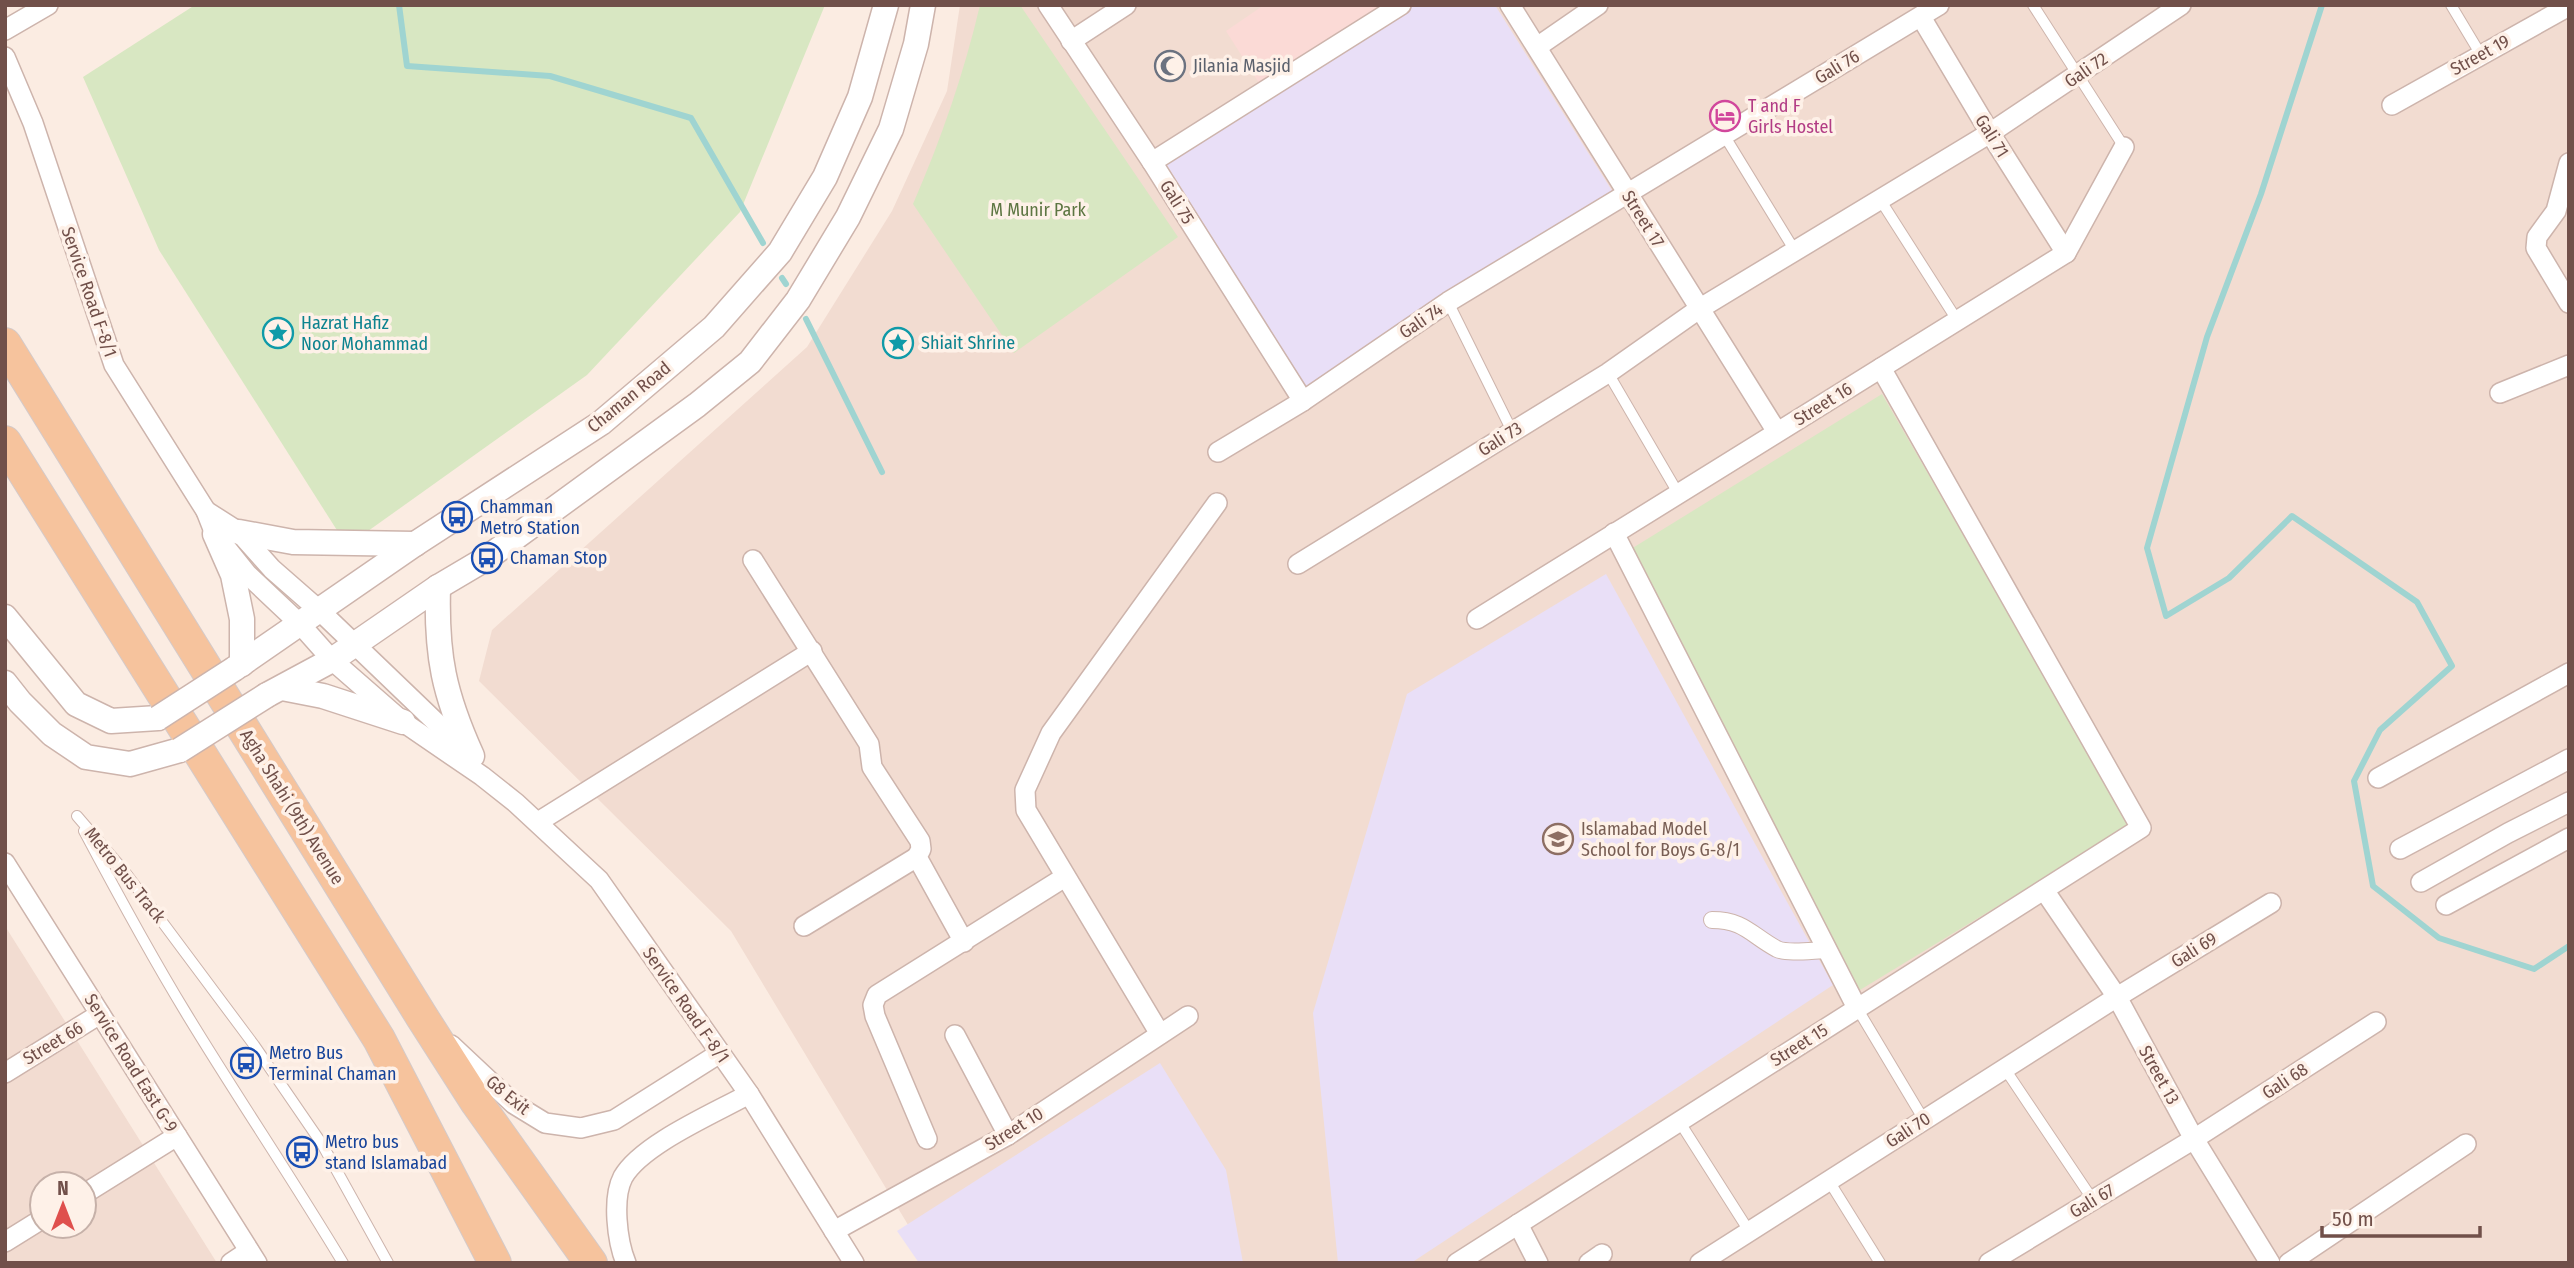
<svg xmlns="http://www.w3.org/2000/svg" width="2574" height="1268" font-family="'Fira Sans Condensed',sans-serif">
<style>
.residential{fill:#f2dcd1;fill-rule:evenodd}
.commercial{fill:#fbdad6}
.education{fill:#e9dff7}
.green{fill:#d8e7c2}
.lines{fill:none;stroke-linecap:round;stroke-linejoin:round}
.stream{stroke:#9fd4d1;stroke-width:6}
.service-casing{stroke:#cdb4ac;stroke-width:12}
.pedestrian-casing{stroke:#cdb4ac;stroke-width:18}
.minor-casing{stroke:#cdb4ac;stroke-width:22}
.tertiary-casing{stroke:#cdb4ac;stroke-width:27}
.primary-casing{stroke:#d4cac9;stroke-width:34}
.service{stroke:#fff;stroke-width:10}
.pedestrian{stroke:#fff;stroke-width:16}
.minor{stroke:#fff;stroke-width:19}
.tertiary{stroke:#fff;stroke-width:24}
.primary{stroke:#f6c39d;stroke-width:32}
.tertiary-bridge-casing{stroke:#cdb4ac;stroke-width:27;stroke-linecap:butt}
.tertiary-bridge{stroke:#fff;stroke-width:24}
.labels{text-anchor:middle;stroke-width:7;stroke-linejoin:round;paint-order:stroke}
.street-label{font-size:18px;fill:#71504a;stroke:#fef1e8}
.worship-label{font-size:18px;fill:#5b616d;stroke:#fef1e8;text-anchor:start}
.hotel-label{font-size:18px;fill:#b23c85;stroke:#fef1e8;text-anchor:start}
.park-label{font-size:18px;fill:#5d7642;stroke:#fef1e8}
.culture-label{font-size:18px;fill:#0d838f;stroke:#fef1e8;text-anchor:start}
.transit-label{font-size:18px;fill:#164399;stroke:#fef1e8;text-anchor:start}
.education-label{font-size:18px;fill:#785e54;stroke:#fef1e8;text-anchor:start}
</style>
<rect width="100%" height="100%" fill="#fbece2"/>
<g class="residential">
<path d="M960 5H2569V1263H931L731 931 479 681 492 630 807 347 892 211 947 91Z"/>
<path d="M5 926 217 1263H5ZM42 1184H84V1226H42Z"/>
</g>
<path class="commercial" d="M1264 5H1382L1259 83 1226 31Z"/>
<g class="education">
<path d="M1414 5H1495L1616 197 1308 390 1165 162Z"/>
<path d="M1606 574 1833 985 1411 1263H1338L1313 1013 1407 694Z"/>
<path d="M1160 1063 1226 1170 1243 1263H919L897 1231Z"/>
</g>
<g class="green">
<path d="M195 5H825L740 212 587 375 347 546 159 250 83 77Z"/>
<path d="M980 5H1020L1178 237 1014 353 913 204C941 140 964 73 980 5Z"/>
<path d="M1882 394 2131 825 1855 993 1631 549Z"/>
</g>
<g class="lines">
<g class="stream">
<path d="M399 5 407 66 550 76 691 118 763 243"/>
<path d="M2322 5 2261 194 2207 337 2147 548 2166 616 2229 578 2292 516 2417 602 2452 666 2380 730 2354 781 2373 886 2439 938 2534 969 2569 946"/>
<path d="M782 278 786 284"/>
<path d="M806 319 882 472"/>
</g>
<g class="service-casing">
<g id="service">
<path d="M2033 5 2124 147"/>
<path d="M2451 5 2481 55"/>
<path d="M1724 135 1795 251"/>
<path d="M1881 201 1957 320"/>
<path d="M1448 302 1512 431"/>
<path d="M1608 373 1678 493"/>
<path d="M77 816 125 872 254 1045 322 1144 388 1263"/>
<path d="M84 831C117 893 150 954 186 1013 237 1097 292 1178 343 1263"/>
<path d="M1857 1008 1924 1120"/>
<path d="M2005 1069 2093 1200"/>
<path d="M1679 1121 1749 1231"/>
<path d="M1829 1181 1880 1263"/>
</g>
</g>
<g class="pedestrian-casing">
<path id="pedestrian" d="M1712 920C1744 920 1751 935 1777 949 1787 954 1815 950 1828 950"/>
</g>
<g class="minor-casing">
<g id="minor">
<path d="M1048 5 1152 162 1303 401"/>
<path d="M1510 5 1777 432"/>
<path d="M1921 17 1990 133 2066 253"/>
<path d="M5 30 48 5"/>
<path d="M1071 41 1126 5"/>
<path d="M1537 47 1598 5"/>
<path d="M5 57 33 123 114 365 206 511 215 534 247 574 300 624 332 660 403 722 482 776 516 803 599 880 749 1094 854 1263"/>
<path d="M2392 105 2569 6"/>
<path d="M1152 162 1401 5"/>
<path d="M2569 163 2556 211 2537 237 2536 248 2569 303"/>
<path d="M2500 393 2569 365"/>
<path d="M1218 452 1303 401 1448 302 1939 5"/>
<path d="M206 511 239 532 272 569 320 611 469 754"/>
<path d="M1614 533 1857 1008"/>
<path d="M753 560 869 744 872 767 920 841 921 849 917 857 964 942"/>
<path d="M1298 564 1608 373 1699 309 1990 133 2181 5"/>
<path d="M1477 619 2066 253 2124 147"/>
<path d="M2378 778 2569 673"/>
<path d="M538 822 812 651"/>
<path d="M2400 849 2569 759"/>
<path d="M5 863 257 1263"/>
<path d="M2421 882 2508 833 2569 802"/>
<path d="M2044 890 2117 997 2194 1139 2270 1263"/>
<path d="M2446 905 2569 838"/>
<path d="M804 926 917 857"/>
<path d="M1160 1034 1026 810 1025 790 1051 733 1217 503"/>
<path d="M955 1035 1008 1135"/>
<path d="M451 1045 514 1104 545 1123 581 1128 614 1120 720 1053"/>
<path d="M5 1073 100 1014"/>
<path d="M927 1139 875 1016 873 1005 877 995 1065 877"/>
<path d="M84 1194 177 1136"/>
<path d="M1518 1224 1538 1263"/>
<path d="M834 1231 1008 1135 1188 1016"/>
<path d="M5 1242 42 1219"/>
<path d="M231 1263 249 1251"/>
<path d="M626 1263C617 1241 612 1198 623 1177 642 1144 715 1113 749 1094"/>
<path d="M1457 1263 2141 828 1881 368"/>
<path d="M1589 1263 1602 1254"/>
<path d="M1700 1263 2117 997 2271 903"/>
<path d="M1989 1263 2194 1139 2376 1022"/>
<path d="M2289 1263 2466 1144"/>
</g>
</g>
<g class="tertiary-casing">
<g id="tertiary">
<path d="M239 532 293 542 415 544"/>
<path d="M215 534 233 575 242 619V664"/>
<path d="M438 587C436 656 444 694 472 756"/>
<path d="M5 617 76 704 111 721 158 718"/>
<path d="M234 669 415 544 601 423 714 327 780 252 825 177 860 97 886 5"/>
<path d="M5 683 20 702 52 734 86 757 130 764 180 750"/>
<path d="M282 688 323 696 403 722"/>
<path d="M267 695 332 660 438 587 487 558 697 405 750 362 798 300 848 217 891 129 916 44 923 5"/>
</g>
</g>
<g class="primary-casing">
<g id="primary">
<path d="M5 344 422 1017 477 1103 591 1263"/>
<path d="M5 442 379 1039 495 1263"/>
</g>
</g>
<use href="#service" class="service"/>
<use href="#pedestrian" class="pedestrian"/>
<use href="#minor" class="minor"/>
<use href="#tertiary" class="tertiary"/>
<use href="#primary" class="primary"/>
<g class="tertiary-bridge-casing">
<g id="tertiary-bridge">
<path d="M158 718 234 669"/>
<path d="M180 750 267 695"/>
</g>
</g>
<use href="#tertiary-bridge" class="tertiary-bridge"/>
</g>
<defs>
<g id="mosque-ring" transform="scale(1.575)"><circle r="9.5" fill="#fef1e8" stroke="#6b7280" stroke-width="1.5"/><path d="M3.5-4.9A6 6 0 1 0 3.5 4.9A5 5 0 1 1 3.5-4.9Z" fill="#6b7280"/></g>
<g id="hotel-ring" transform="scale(1.575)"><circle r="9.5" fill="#fef1e8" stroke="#d1479c" stroke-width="1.5"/><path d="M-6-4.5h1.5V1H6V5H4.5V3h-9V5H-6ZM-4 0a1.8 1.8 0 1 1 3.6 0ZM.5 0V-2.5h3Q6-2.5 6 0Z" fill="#d1479c"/></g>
<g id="sight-ring" transform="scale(1.575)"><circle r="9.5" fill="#fef1e8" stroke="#0f9aa8" stroke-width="1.5"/><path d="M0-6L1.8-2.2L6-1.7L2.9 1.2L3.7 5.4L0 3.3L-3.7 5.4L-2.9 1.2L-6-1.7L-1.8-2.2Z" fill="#0f9aa8"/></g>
<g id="bus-ring" transform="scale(1.575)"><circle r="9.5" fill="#fef1e8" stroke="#1a4fb4" stroke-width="1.5"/><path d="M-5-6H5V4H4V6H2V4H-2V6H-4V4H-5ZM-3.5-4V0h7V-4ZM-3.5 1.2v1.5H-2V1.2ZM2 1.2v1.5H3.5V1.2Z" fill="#1a4fb4"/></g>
<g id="school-ring" transform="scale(1.575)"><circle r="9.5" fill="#fef1e8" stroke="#8d6e63" stroke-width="1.5"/><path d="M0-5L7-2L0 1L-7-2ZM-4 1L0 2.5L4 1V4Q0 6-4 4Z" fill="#8d6e63"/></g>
</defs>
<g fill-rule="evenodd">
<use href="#mosque-ring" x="1170" y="66"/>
<use href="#hotel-ring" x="1725" y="116"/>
<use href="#sight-ring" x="278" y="333"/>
<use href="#sight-ring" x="898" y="343"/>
<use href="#bus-ring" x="457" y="517"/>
<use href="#bus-ring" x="487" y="558"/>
<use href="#school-ring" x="1558" y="839"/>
<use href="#bus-ring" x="246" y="1063"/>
<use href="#bus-ring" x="302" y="1152"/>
</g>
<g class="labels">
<g class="street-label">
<text transform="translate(2480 55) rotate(-29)" y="6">Street 19</text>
<text transform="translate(1837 67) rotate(-31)" y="6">Gali 76</text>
<text transform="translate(2086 70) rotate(-34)" y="6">Gali 72</text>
<text transform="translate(1992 136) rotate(58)" y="6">Gali 71</text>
<text transform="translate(1177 202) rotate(58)" y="6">Gali 75</text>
<text transform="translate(1643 219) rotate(58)" y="6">Street 17</text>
<text transform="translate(89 292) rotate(71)" y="6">Service Road F-8/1</text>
<text transform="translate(1421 321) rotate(-34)" y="6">Gali 74</text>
<text transform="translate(629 397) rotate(-39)" y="6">Chaman Road</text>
<text transform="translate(1823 404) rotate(-32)" y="6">Street 16</text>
<text transform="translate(1500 439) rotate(-32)" y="6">Gali 73</text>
<text transform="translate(292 807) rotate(58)" y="6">Agha Shahi (9th) Avenue</text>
<text transform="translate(125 875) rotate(51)" y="6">Metro Bus Track</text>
<text transform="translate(2194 950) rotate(-32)" y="6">Gali 69</text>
<text transform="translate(686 1005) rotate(55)" y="6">Service Road F-8/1</text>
<text transform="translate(53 1043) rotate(-31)" y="6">Street 66</text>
<text transform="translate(1799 1045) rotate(-32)" y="6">Street 15</text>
<text transform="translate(131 1063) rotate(58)" y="6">Service Road East G-9</text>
<text transform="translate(2159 1075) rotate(61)" y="6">Street 13</text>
<text transform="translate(2285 1081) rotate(-33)" y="6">Gali 68</text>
<text transform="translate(508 1095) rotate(39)" y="6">G8 Exit</text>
<text transform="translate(1014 1129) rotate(-32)" y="6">Street 10</text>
<text transform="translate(1908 1130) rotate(-33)" y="6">Gali 70</text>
<text transform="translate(2092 1201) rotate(-31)" y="6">Gali 67</text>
</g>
<g class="worship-label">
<text x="1193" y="72">Jilania Masjid</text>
</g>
<g class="hotel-label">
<text x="1748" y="112">T and F<tspan x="1748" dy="21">Girls Hostel</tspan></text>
</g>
<g class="park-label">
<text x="1038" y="216">M Munir Park</text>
</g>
<g class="culture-label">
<text x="301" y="329">Hazrat Hafiz<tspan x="301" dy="21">Noor Mohammad</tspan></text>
<text x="921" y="349">Shiait Shrine</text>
</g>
<g class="transit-label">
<text x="480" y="513">Chamman<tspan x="480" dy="21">Metro Station</tspan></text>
<text x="510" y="564">Chaman Stop</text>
<text x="269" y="1059">Metro Bus<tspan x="269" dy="21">Terminal Chaman</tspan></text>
<text x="325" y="1148">Metro bus<tspan x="325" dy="21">stand Islamabad</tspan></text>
</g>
<g class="education-label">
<text x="1581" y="835">Islamabad Model<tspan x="1581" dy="21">School for Boys G-8/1</tspan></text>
</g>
</g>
<rect width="2574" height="1268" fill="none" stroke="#71504a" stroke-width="14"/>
<g transform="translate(63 1205)"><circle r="33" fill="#fef1e8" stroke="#c6b1a9" stroke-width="2"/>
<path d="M0-5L12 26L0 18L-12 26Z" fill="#df504d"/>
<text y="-10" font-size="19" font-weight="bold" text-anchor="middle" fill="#71504a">N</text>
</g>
<path d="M2322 1226v10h158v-10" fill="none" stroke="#71504a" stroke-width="3.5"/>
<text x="2332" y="1226" font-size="21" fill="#71504a" stroke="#fef1e8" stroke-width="5" paint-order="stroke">50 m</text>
</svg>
